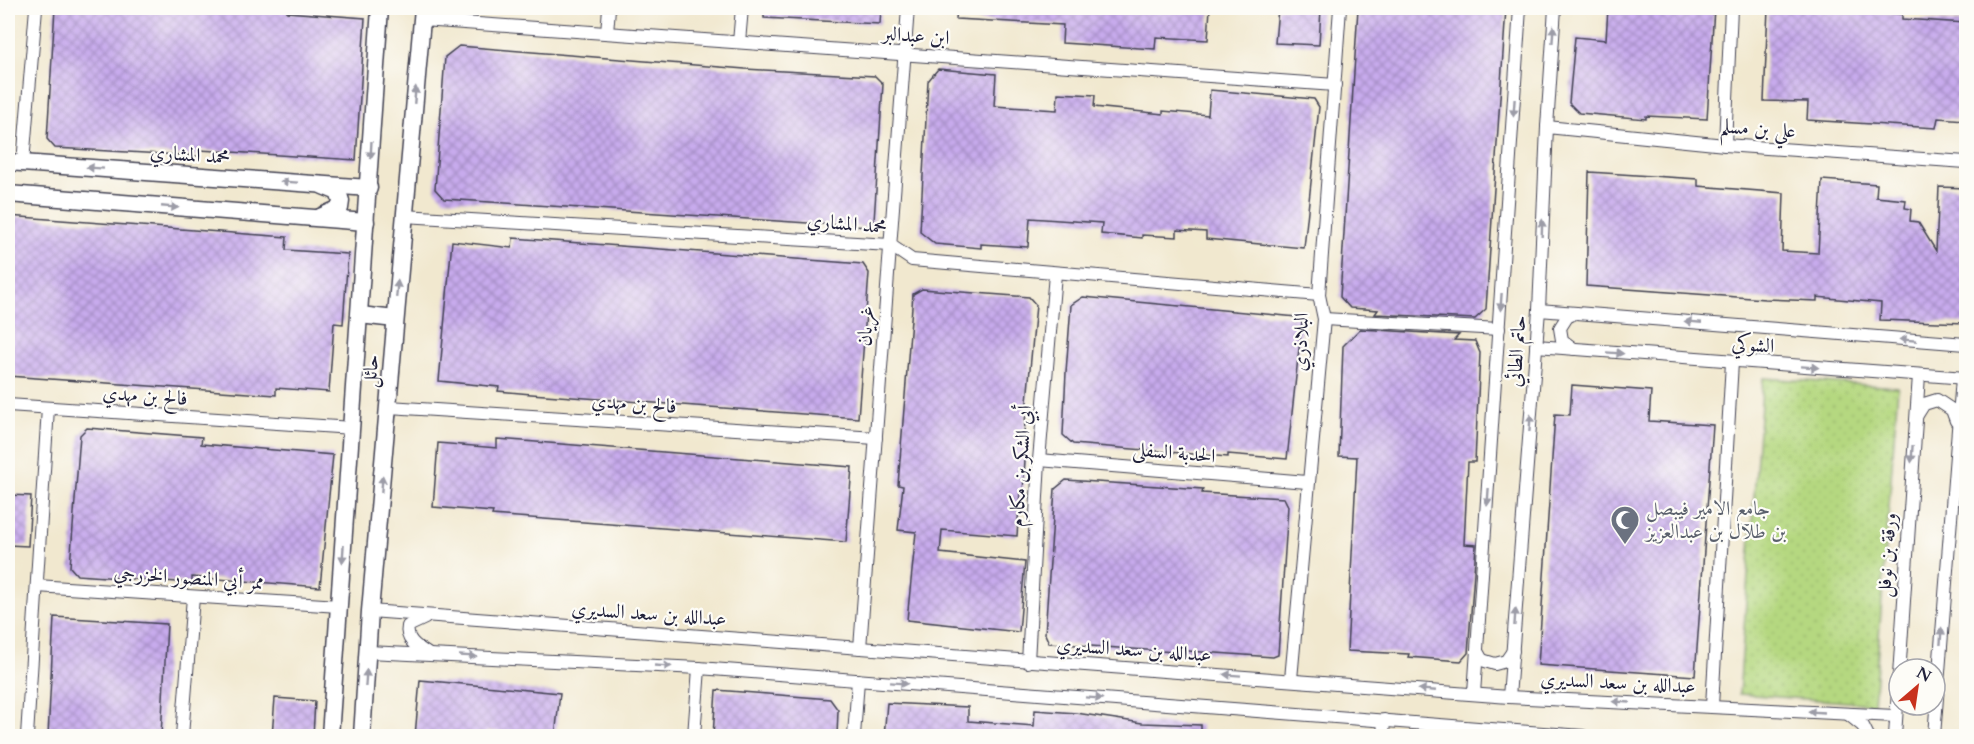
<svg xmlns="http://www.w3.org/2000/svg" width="1974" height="744" font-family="Cardo,Amiri,serif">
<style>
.park{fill:url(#park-dots);stroke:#6c7d5e;stroke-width:1.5}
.building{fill:url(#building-cross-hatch)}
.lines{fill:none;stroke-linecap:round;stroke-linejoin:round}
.minor-casing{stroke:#414051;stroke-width:14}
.tertiary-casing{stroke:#414051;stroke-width:19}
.minor{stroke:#fff;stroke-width:12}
.tertiary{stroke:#fff;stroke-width:16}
.oneway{fill:#9c9ca7}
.labels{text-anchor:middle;stroke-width:4.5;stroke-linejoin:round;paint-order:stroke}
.street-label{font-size:20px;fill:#22223b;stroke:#fdfcf7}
.worship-label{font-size:20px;fill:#5b616d;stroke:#fdfcf7;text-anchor:start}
</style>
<defs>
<pattern id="park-dots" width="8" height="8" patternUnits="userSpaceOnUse" patternTransform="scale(1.5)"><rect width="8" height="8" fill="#b5d880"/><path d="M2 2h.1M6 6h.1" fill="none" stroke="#9bb970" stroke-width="1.8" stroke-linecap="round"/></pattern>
<pattern id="building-cross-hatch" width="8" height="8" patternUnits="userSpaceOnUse" patternTransform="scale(1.5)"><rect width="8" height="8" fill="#c8abed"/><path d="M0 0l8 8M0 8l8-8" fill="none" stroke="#a28bc1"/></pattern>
</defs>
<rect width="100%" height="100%" fill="#fdfcf7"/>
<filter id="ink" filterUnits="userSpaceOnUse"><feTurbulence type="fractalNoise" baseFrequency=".0167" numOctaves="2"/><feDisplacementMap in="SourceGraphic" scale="12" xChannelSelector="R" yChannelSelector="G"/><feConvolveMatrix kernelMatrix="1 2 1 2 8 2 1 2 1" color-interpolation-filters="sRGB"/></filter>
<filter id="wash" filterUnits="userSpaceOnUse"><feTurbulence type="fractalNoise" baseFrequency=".008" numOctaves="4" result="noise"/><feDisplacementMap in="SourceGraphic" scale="24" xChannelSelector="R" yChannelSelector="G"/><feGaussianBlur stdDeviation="1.35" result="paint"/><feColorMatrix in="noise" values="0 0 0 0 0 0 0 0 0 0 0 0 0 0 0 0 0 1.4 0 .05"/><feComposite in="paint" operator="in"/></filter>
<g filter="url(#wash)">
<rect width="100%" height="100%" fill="#f1e8cf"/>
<path class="park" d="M1763 378 1898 387 1874 704 1739 694Z"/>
<g id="blocks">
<g class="building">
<path d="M55 8H287V12L365 18 356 160 200 150 199 156 55 148 47 139Z"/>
<path d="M764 8H881L880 24 764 18Z"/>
<path d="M957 8H1210L1208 40 1156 37 1155 49 1062 43 1063 25 956 19Z"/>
<path d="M1278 8H1321L1319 45 1275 43Z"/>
<path d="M1358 8H1506L1486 309 1475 319 1375 314 1378 310 1350 308 1340 297Z"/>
<path d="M1608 8H1714L1707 119 1646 116V119L1579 113 1569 103 1575 37 1606 40Z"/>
<path d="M1768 8H1813L1902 14V19L1966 23V120L1938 118 1936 128 1807 120 1808 102 1764 101Z"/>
<path d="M459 46 745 69 875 76 883 84 874 221 868 227 444 199 435 189 445 57Z"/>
<path d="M938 69 996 74 994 106 1057 110 1058 93 1095 95 1094 107 1163 114V111L1208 115 1210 90 1314 99 1319 107 1304 248 1206 239V232L1177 230V237L1142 235V238L1101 234 1102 223 1030 218 1028 247 981 244V248L935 244 920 232 928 81Z"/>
<path d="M1589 172 1698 179V186L1784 193 1782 251 1818 253 1822 180 1877 184 1876 197 1906 200 1905 208 1911 209 1910 221 1918 222 1936 251 1939 187 1966 188V323L1880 320 1881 303 1817 297V301L1765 299 1586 286Z"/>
<path d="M8 216 287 237 286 250 348 254 343 324 334 323 329 392 276 388V395L8 376Z"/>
<path d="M513 238 863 264 869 273 858 418 531 394 498 391 499 387 439 381 452 241 512 248Z"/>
<path d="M922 289 1029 297 1036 305 1023 444H1026L1023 492 1020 491 1017 536 942 530 940 553 1025 562 1019 632 907 620 916 532 898 530 903 486 898 485 913 294Z"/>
<path d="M1083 297 1297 317 1302 321 1287 459 1228 454V457L1073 444 1063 435 1066 372 1071 305Z"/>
<path d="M1360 329 1459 335 1454 340 1475 341 1480 353 1475 462H1468L1464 544 1476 545 1468 653 1461 661 1408 657 1409 654 1347 651 1357 457 1339 456 1343 346Z"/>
<path d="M1572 385 1651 391 1649 421 1713 425 1695 676 1538 665 1555 414 1570 415Z"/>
<path d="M87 428 202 437 201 444 333 455 320 587 192 577V583L77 575 70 567 75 500 80 435Z"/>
<path d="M497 439 852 467 846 542 492 515 493 512 433 507 438 443 497 448Z"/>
<path d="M1066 480 1203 489 1202 493 1284 498 1288 506 1278 655 1273 657 1174 650V652L1049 643 1045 634 1055 489Z"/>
<path d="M8 495 31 496 28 546 8 545Z"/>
<path d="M54 617 167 624 161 736H48Z"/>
<path d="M420 680 560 693 555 736 487 731V736H415Z"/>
<path d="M716 690 830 699 838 710 837 736H713Z"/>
<path d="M275 698 315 701 313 736H272Z"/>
<path d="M887 703 968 707V721L1034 726 1035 710 1076 713 1142 723 1201 725V736H884Z"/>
</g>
</g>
</g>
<g filter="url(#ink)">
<use href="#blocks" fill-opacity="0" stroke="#414051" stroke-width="1.5"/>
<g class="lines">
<g class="minor-casing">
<g id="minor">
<path d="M422 20 1335 85"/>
<path d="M607 33 609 8"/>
<path d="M739 42 742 8"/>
<path d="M1547 127 1725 145 1966 162"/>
<path d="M1725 145 1731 8"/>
<path d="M23 163 36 8"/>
<path d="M404 216 890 245 912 260 1319 295"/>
<path d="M1539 310 1966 344"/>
<path d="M1324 319 1499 329"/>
<path d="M1536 346 1966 378"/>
<path d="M1574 349 1562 340 1560 328 1567 317 1575 313"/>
<path d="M8 405 352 428"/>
<path d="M389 407 876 438"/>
<path d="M1917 415 1924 404 1937 400 1952 410 1956 421"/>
<path d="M1039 460 1307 482"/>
<path d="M37 586 339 606"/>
<path d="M370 611 1509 697 1895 716"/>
<path d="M425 618 408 626C405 640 417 647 428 654"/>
<path d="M860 648 908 8"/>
<path d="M368 652 699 668 1583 736"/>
<path d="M1478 653 1482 660 1495 664 1506 661 1513 651"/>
<path d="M1028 662 1039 460 1055 274"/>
<path d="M1291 679 1324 319 1319 295 1340 8"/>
<path d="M1474 694 1520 8"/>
<path d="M1509 697 1539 310 1547 127 1555 8"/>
<path d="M1712 706 1732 362"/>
<path d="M1848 714 1863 726 1868 736"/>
<path d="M27 736 48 408"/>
<path d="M182 736 193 597"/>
<path d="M694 736 699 668"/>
<path d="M854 736 858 680"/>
<path d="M1383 736 1384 720"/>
<path d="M1895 736 1919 375"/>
<path d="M1934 736 1962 378"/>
</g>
</g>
<g class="tertiary-casing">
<g id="tertiary">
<path d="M8 162 369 188"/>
<path d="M8 194 366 222"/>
<path d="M320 217 340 208 341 201 338 192 323 186"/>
<path d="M360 315 395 319"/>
<path d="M330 736 380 8"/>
<path d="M362 736 370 611 423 8"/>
</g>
</g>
<use href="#minor" class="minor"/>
<use href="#tertiary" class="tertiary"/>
</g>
<defs><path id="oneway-solid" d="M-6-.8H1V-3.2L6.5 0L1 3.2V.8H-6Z" transform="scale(1.5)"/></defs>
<g class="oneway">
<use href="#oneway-solid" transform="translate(1553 34) rotate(-86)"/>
<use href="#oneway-solid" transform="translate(415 95) rotate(-85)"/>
<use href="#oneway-solid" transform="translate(1514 108) rotate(94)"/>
<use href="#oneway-solid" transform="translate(371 150) rotate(93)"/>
<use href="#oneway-solid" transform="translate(95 168) rotate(-176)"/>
<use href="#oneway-solid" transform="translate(289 182) rotate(-176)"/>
<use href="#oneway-solid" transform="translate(170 207) rotate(5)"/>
<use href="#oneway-solid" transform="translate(1542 228) rotate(-88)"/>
<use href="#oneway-solid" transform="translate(397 289) rotate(-85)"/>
<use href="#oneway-solid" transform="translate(1501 302) rotate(94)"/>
<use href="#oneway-solid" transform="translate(1693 322) rotate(-175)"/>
<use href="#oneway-solid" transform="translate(1908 340) rotate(-175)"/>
<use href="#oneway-solid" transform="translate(1615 353) rotate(4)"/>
<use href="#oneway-solid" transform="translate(1810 367) rotate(4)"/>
<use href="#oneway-solid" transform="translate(1530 423) rotate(-86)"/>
<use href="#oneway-solid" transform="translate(1912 454) rotate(94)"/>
<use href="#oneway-solid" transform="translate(382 484) rotate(-85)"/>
<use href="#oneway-solid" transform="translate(1488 497) rotate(94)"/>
<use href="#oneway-solid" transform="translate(343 554) rotate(94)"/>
<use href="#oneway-solid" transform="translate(1515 617) rotate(-86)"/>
<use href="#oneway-solid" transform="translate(1941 636) rotate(-86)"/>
<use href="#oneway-solid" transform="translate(468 656) rotate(3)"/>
<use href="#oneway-solid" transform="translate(663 666) rotate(3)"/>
<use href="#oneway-solid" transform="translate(1232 675) rotate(-176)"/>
<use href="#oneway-solid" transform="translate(366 678) rotate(-86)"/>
<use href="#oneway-solid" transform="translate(899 683) rotate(4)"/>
<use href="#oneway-solid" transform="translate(1427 690) rotate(-175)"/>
<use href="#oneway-solid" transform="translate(1094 698) rotate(4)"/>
<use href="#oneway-solid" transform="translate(1621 702) rotate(-177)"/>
<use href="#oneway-solid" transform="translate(1816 712) rotate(-177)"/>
</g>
</g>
<defs>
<g id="mosque-pin" transform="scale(1.5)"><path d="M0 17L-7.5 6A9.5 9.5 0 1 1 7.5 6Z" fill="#6b7280" stroke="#fdfcf7"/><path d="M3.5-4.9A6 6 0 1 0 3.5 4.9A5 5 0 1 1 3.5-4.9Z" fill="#fff"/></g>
</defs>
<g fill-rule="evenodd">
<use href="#mosque-pin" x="1625" y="520"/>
</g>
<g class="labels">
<g class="street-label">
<text transform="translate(916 35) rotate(4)" y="7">ابن عبدالبر</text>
<text transform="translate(1758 128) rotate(4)" y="7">علي بن مسلم</text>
<text transform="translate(190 154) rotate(4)" y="7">محمد المشاري</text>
<text transform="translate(847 223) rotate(5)" y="7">محمد المشاري</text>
<text transform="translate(865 326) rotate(-86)" y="7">غريان</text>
<text transform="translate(1300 342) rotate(-88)" y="7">البلاذري</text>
<text transform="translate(1753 344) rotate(4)" y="7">الشوكي</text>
<text transform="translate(1516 351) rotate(-86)" y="7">حاتم الطائي</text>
<text transform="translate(370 371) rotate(-86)" y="7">حائل</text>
<text transform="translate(145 395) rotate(4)" y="7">فالح بن مهدي</text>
<text transform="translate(634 403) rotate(4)" y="7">فالح بن مهدي</text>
<text transform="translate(1174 452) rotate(5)" y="7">الحدبة السفلى</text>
<text transform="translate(1020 466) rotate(-86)" y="7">أبي الشكر بن مكارم</text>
<text transform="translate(1886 555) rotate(-86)" y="7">ورقة بن نوفل</text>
<text transform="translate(189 577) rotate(4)" y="7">ممر أبي المنصور الخزرجي</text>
<text transform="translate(649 613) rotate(4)" y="7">عبدالله بن سعد السديري</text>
<text transform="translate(1134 649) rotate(4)" y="7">عبدالله بن سعد السديري</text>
<text transform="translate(1618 682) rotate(3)" y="7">عبدالله بن سعد السديري</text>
</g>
<g class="worship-label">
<text x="1646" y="515">جامع الامير فيبصل<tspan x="1646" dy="23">بن طلال بن عبدالعزيز</tspan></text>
</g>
</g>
<rect width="1974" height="744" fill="none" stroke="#fdfcf7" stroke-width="30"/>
<g transform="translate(1917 687) rotate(29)"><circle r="28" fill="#fdfcf7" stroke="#a5a5ac" stroke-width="1.5"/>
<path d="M0-4.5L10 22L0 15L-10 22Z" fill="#c8321e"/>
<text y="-9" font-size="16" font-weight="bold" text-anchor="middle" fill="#22223b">N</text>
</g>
</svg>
